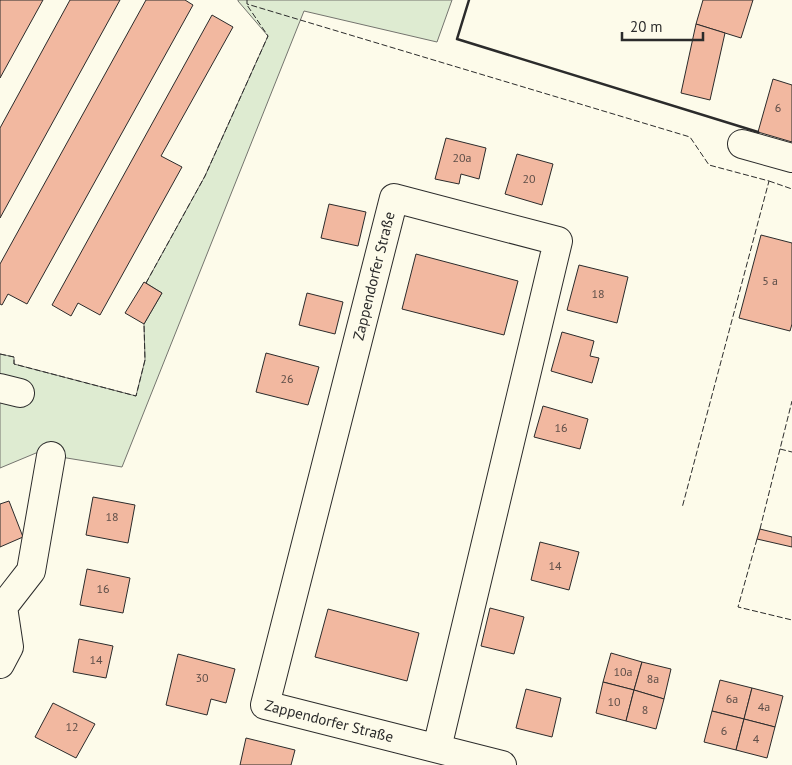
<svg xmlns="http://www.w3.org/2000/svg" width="792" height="765" font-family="'PT Sans',sans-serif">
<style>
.green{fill:#deebd1;stroke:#74746e}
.building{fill:#f2b8a0;stroke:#2b2b2b}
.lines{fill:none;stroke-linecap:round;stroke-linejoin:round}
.minor-casing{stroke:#2b2b2b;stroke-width:30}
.minor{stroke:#fdfbea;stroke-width:28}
.fence{stroke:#2b2b2b;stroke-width:1;stroke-dasharray:6 2.5;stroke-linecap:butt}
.wall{stroke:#2b2b2b;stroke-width:2.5}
.labels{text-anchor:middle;stroke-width:4;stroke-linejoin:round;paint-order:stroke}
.number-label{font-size:12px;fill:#5d4e48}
.street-label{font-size:15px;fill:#2b2b2b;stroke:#fdfbea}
</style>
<rect width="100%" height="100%" fill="#fdfbea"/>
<path class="green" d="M238 0H452L437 42 304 11 122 467 36 453 0 468V354L14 357V364L136 396 145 360 144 324 162 293 146 283 205 176 268 36 238 1Z"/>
<g class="building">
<path d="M0 0H43L0 78Z"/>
<path d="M70 0H120L0 218V128Z"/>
<path d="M146 0H185L193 5 27 304 8 294 2 305 0 304V264Z"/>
<path d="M703 0H753L741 38 696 24Z"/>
<path d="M212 15 233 27 161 156 182 167 100 315 78 303 71 316 52 305Z"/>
<path d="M696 24 725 33 710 100 681 93Z"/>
<path d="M773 79 792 85V142L758 132Z"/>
<path d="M446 138 486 148 479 179 461 174 459 184 435 179Z"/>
<path d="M517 154 553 164 542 205 505 194Z"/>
<path d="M329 204 366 212 358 246 321 238Z"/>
<path d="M761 235 792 243V324L790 331 739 318Z"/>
<path d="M416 254 518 281 504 335 402 309Z"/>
<path d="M579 265 628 277 617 323 567 310Z"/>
<path d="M144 282 162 293 144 324 125 313Z"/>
<path d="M307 293 343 302 335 334 299 325Z"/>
<path d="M562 332 594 341 590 356 599 358 592 383 551 371Z"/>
<path d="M266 353 319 367 308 405 256 392Z"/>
<path d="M543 406 588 419 580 449 534 437Z"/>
<path d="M93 497 135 505 128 543 86 535Z"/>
<path d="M9 501 23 537 0 547V504Z"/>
<path d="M760 529 792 537V547L757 539Z"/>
<path d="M540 542 579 552 569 590 531 580Z"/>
<path d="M87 569 130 578 123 613 80 605Z"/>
<path d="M490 608 524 617 514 654 481 646Z"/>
<path d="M328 609 419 633 407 681 315 657Z"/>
<path d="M79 639 113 646 106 678 73 672Z"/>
<path d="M611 653 642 662 634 690 603 682Z"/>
<path d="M178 654 235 669 226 703 211 699 207 715 166 705Z"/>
<path d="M642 662 671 669 664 699 634 690Z"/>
<path d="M720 680 752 688 744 719 712 711Z"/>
<path d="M603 682 634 690 626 721 596 713Z"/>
<path d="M752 688 783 696 775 727 744 719Z"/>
<path d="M526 689 561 698 552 737 516 728Z"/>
<path d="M634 690 664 699 656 729 626 721Z"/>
<path d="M53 703 95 724 76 758 35 737Z"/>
<path d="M712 711 744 719 736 750 704 742Z"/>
<path d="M744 719 775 727 767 758 736 750Z"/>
<path d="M246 738 295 750 291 765H240Z"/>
</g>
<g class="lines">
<g class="minor-casing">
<g id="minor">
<path d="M742 144 792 158"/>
<path d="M0 388 20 393"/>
<path d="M0 664 9 647 3 607 31 571 51 456"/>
<path id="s1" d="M437 748 558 241 394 198 265 705 502 765"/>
</g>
</g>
<use href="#minor" class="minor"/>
<g class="fence">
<path d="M247 0V4L690 137 709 165 769 181 682 508"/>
<path d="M769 181 792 189"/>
<path d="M146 283 205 176 268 36 247 5"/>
<path d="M0 354 14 357V364L136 396 145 360 144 324"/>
<path d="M780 449 792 452"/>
<path d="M760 529 792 401"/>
<path d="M757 539 738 607 792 620"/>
</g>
<path class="wall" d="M469 0 457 39 758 132"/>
</g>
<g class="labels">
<g class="number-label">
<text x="778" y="112">6</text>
<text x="462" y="162">20a</text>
<text x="529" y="183">20</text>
<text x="770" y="285">5 a</text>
<text x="598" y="298">18</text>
<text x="287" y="383">26</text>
<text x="561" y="432">16</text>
<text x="112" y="521">18</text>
<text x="555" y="570">14</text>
<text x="103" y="593">16</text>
<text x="96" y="664">14</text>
<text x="623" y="676">10a</text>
<text x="202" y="682">30</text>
<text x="653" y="683">8a</text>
<text x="732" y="703">6a</text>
<text x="614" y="706">10</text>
<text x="764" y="711">4a</text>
<text x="645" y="714">8</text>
<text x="72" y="731">12</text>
<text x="724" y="735">6</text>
<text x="756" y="743">4</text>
</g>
<g class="street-label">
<text transform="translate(374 276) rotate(-76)" y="5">Zappendorfer Straße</text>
<text dy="5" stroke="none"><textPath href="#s1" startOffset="1280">Zappendorfer Straße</textPath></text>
</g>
</g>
<path d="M622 32v8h81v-8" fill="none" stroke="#2b2b2b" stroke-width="2.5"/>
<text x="630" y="32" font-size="15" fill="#2b2b2b" stroke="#fdfbea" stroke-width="4" paint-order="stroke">20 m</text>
</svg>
